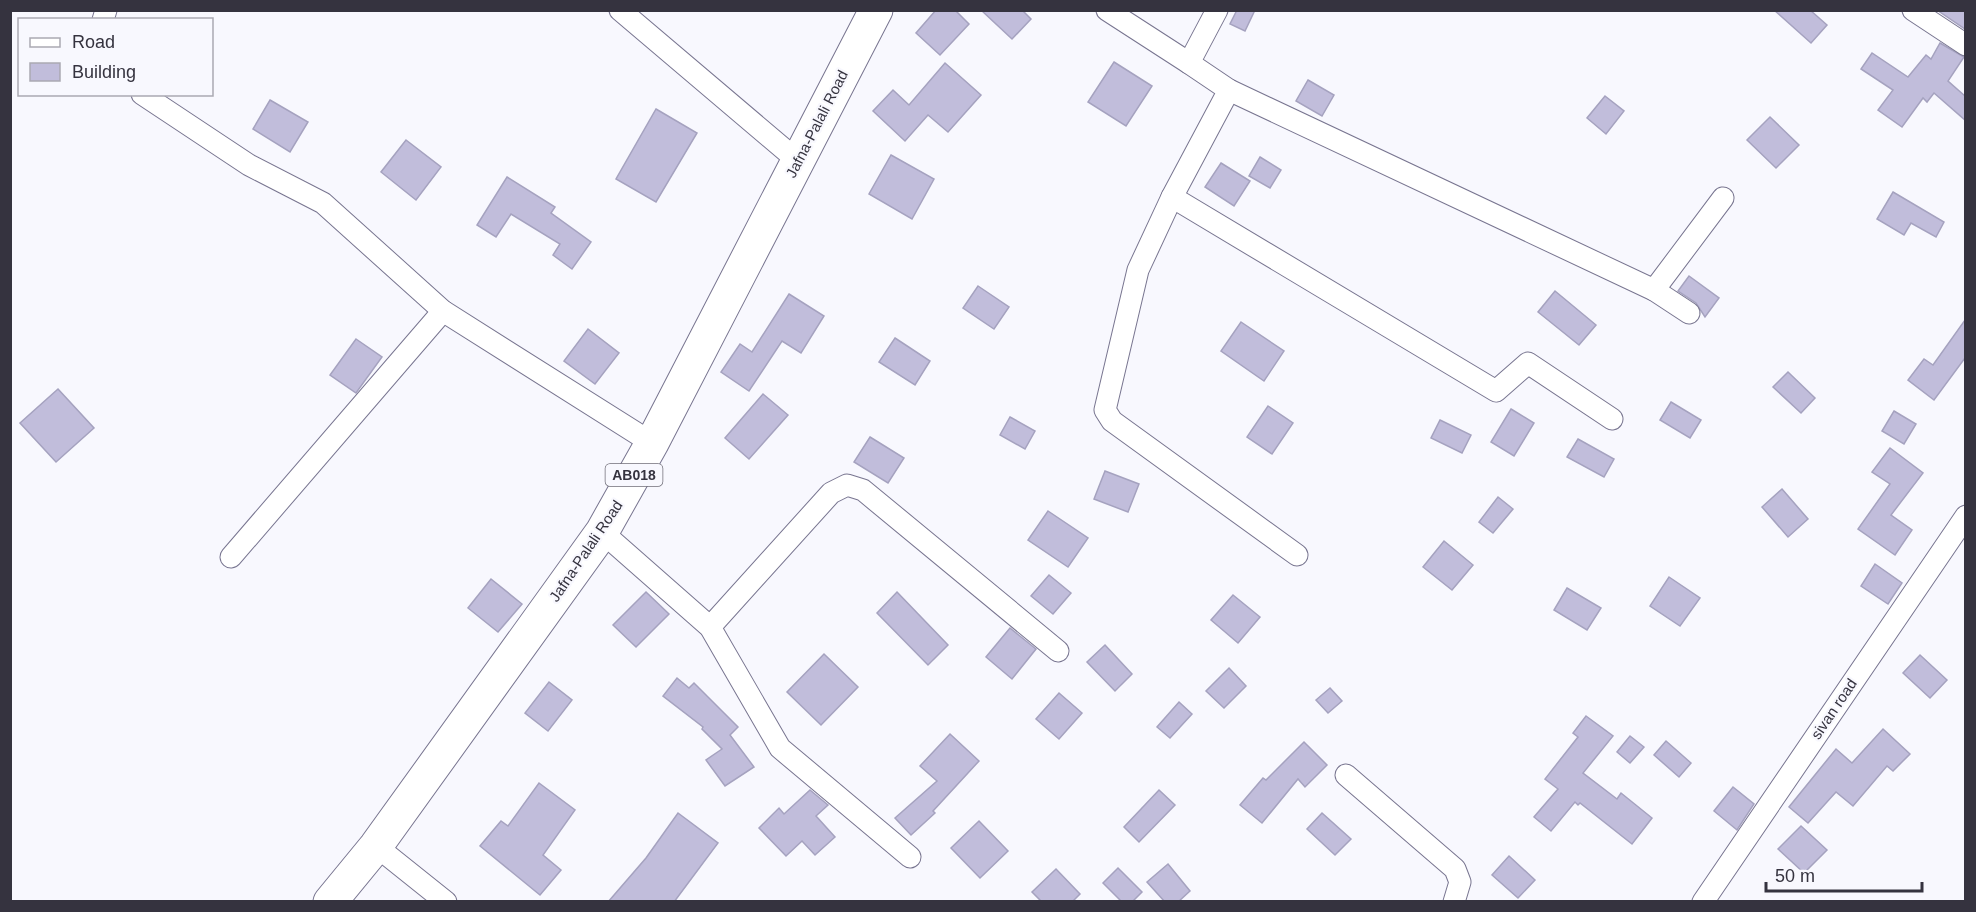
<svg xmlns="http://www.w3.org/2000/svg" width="1976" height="912" font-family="Arial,sans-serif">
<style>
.building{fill:#c1bddb;stroke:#a5a2bf;stroke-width:1.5}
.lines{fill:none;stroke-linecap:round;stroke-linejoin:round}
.street-casing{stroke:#787590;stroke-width:23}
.primary-casing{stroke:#787590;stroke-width:35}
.street{stroke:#fff;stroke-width:21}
.primary{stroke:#fff;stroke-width:33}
.labels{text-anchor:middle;stroke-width:4.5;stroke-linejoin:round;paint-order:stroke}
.shield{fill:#f8f8fe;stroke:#706e78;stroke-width:1.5}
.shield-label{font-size:14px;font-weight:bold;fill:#35333f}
.street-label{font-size:15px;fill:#35333f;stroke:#f8f8fe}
</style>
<rect width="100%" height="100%" fill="#f8f8fe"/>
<g class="building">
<path d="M936 10H955L969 24 940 55 916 33Z"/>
<path d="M981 10H1022L1031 19 1012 39Z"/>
<path d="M1237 10H1255L1245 31 1230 24Z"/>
<path d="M1774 10H1810L1827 25 1811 43Z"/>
<path d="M1937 10H1965V29Z"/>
<path d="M1940 43 1964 57 1948 81 1965 96V120L1934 93 1927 102 1923 98 1902 127 1878 110 1893 90 1861 69 1872 53 1908 77 1926 55 1931 59Z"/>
<path d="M1114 62 1152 86 1126 126 1088 102Z"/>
<path d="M945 63 981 95 948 132 928 115 905 141 873 111 893 90 909 105Z"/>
<path d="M1308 80 1334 95 1322 116 1296 101Z"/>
<path d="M1605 96 1624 111 1606 134 1587 118Z"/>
<path d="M270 100 308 122 290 152 253 129Z"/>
<path d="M656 109 697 133 656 202 616 179Z"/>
<path d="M1770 117 1799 145 1776 168 1747 140Z"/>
<path d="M406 140 441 167 416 200 381 172Z"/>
<path d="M891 155 934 179 912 219 869 194Z"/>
<path d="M1260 157 1281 170 1270 188 1249 176Z"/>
<path d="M1221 163 1250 181 1234 206 1205 187Z"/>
<path d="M507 177 555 207 551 213 591 242 572 269 553 255 560 244 511 214 496 237 477 225Z"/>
<path d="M1893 192 1944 222 1936 237 1911 223 1904 235 1877 219Z"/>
<path d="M1689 276 1719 298 1705 317 1696 303 1678 291Z"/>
<path d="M978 286 1009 307 994 329 963 308Z"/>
<path d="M1555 291 1596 325 1579 345 1538 312Z"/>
<path d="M789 294 824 316 801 353 782 341 749 391 721 372 740 344 752 352Z"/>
<path d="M1965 320V358L1934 400 1908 380 1924 359 1933 365Z"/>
<path d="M1241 322 1284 351 1264 381 1221 351Z"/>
<path d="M588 329 619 353 595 384 564 361Z"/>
<path d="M895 338 930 361 915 385 879 362Z"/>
<path d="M356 339 382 357 356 393 330 375Z"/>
<path d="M1788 372 1815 398 1801 413 1773 387Z"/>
<path d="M58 389 94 428 56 462 20 423Z"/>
<path d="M763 394 788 415 749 459 725 438Z"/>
<path d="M1671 402 1701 420 1690 438 1660 420Z"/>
<path d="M1268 406 1293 423 1272 454 1247 437Z"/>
<path d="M1511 409 1534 423 1514 456 1491 442Z"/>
<path d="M1894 411 1916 424 1904 444 1882 431Z"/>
<path d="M1010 417 1035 431 1025 449 1000 435Z"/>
<path d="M1440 420 1471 435 1462 453 1431 438Z"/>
<path d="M870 437 904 458 888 483 854 462Z"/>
<path d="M1578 439 1614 459 1604 477 1567 457Z"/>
<path d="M1890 448 1923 473 1891 515 1912 530 1895 555 1858 529 1890 484 1872 472Z"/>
<path d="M1105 471 1139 484 1128 512 1094 499Z"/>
<path d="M1782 489 1808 519 1788 537 1762 507Z"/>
<path d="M1498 497 1513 509 1493 533 1479 522Z"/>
<path d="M1048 511 1088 538 1068 567 1028 540Z"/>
<path d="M1444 541 1473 565 1452 590 1423 567Z"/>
<path d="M1875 564 1902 583 1888 604 1861 586Z"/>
<path d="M1049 575 1071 593 1053 614 1031 596Z"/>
<path d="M1669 577 1700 598 1680 626 1650 606Z"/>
<path d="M491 579 522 604 498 632 468 608Z"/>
<path d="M1567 588 1601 608 1587 630 1554 610Z"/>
<path d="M646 592 669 614 636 647 613 625Z"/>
<path d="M897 592 948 645 928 665 877 613Z"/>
<path d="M1233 595 1260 617 1238 643 1211 620Z"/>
<path d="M1010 628 1036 649 1012 679 986 657Z"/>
<path d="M1105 645 1132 674 1115 691 1087 662Z"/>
<path d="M824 654 858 687 821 725 787 692Z"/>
<path d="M1920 655 1947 680 1930 698 1903 673Z"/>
<path d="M1229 668 1246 686 1224 708 1206 691Z"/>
<path d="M677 678 689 688 694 683 738 727 730 735 754 767 725 786 706 760 722 749 702 729 703 727 663 696Z"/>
<path d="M549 682 572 700 548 731 525 713Z"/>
<path d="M1330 688 1342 701 1328 713 1316 700Z"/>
<path d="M1059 693 1082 713 1059 739 1036 719Z"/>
<path d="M1179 702 1192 714 1170 738 1157 727Z"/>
<path d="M1586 716 1613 736 1583 773 1617 799 1621 793 1652 818 1632 844 1580 803 1578 805 1575 802 1551 831 1534 817 1558 789 1545 779 1578 737 1573 733Z"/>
<path d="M1883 729 1910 754 1893 771 1887 766 1853 806 1836 792 1808 823 1789 807 1836 749 1852 763Z"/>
<path d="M950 734 979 761 933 811 935 813 911 835 895 818 937 781 920 766Z"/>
<path d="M1630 736 1644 747 1630 763 1617 752Z"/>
<path d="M1666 741 1691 763 1679 777 1654 755Z"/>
<path d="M1304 742 1327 765 1305 787 1298 779 1262 823 1240 805 1263 778 1266 780Z"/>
<path d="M539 783 575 810 543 855 561 870 540 895 480 846 501 821 508 826Z"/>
<path d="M1733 787 1754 804 1737 830 1714 811Z"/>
<path d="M810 790 828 805 816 816 835 837 815 855 802 841 786 856 759 828 779 808 784 814Z"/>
<path d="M1159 790 1175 805 1139 842 1124 827Z"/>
<path d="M678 813 718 843 674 902H608L646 858Z"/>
<path d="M1322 813 1351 839 1335 855 1307 829Z"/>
<path d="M979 821 1008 851 980 878 951 848Z"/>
<path d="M1801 826 1827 850 1804 873 1778 849Z"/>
<path d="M1509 856 1535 880 1518 898 1492 875Z"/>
<path d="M1168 864 1190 891 1178 902H1165L1147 882Z"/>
<path d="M1118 868 1142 892 1132 902H1122L1103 883Z"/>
<path d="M1056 869 1080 894 1072 902H1042L1032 892Z"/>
</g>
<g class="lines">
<g class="street-casing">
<g id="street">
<path d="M620 10 798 161"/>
<path d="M1107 10 1189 63 1217 10"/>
<path d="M1913 10 1966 45"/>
<path d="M103 20 106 10"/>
<path d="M1189 63 1229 90 1654 290 1723 198"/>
<path d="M1229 90 1172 197 1138 270 1105 410 1112 421 1297 555"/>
<path d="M142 94 249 165 323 203 443 311 652 443"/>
<path d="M1172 197 1496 391 1528 363 1612 419"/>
<path d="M1654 290 1689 313"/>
<path d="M602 532 710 627 780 748 910 857"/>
<path d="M231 557 443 311"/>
<path d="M710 627 831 493 847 485 863 490 1058 651"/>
<path d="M1346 775 1455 869 1460 882 1454 902"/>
<path d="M376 846 446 902"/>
<path d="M1703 902 1966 516"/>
</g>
</g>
<g class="primary-casing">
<path id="primary" d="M330 902 376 846 602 532 652 443 876 10"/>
</g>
<use href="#street" class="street"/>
<use href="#primary" class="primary"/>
</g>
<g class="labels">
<rect class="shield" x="605.5" y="464" width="57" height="22" rx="4.5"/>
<g class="shield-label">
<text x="634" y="480">AB018</text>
</g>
<g class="street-label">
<text transform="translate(817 124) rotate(-63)" y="5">Jafna-Palali Road</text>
<text transform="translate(586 551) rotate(-56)" y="5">Jafna-Palali Road</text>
<text transform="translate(1834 709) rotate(-56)" y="5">sivan road</text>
</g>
</g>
<rect width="1976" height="912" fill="none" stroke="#35333f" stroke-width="24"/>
<rect x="18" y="18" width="195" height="78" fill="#f8f8fe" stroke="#aaa9b2" stroke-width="1.5"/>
<rect x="30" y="38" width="30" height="9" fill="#ffffff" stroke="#aaa9b2" stroke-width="1.5"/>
<text x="72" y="48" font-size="18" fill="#35333f">Road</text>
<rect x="30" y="63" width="30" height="18" fill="#c1bddb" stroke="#aaa9b2" stroke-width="1.5"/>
<text x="72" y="78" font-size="18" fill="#35333f">Building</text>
<path d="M1766 882v9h156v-9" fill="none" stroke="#35333f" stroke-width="3"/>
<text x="1775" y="882" font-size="18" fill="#35333f" stroke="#f8f8fe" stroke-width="4.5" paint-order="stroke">50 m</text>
</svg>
